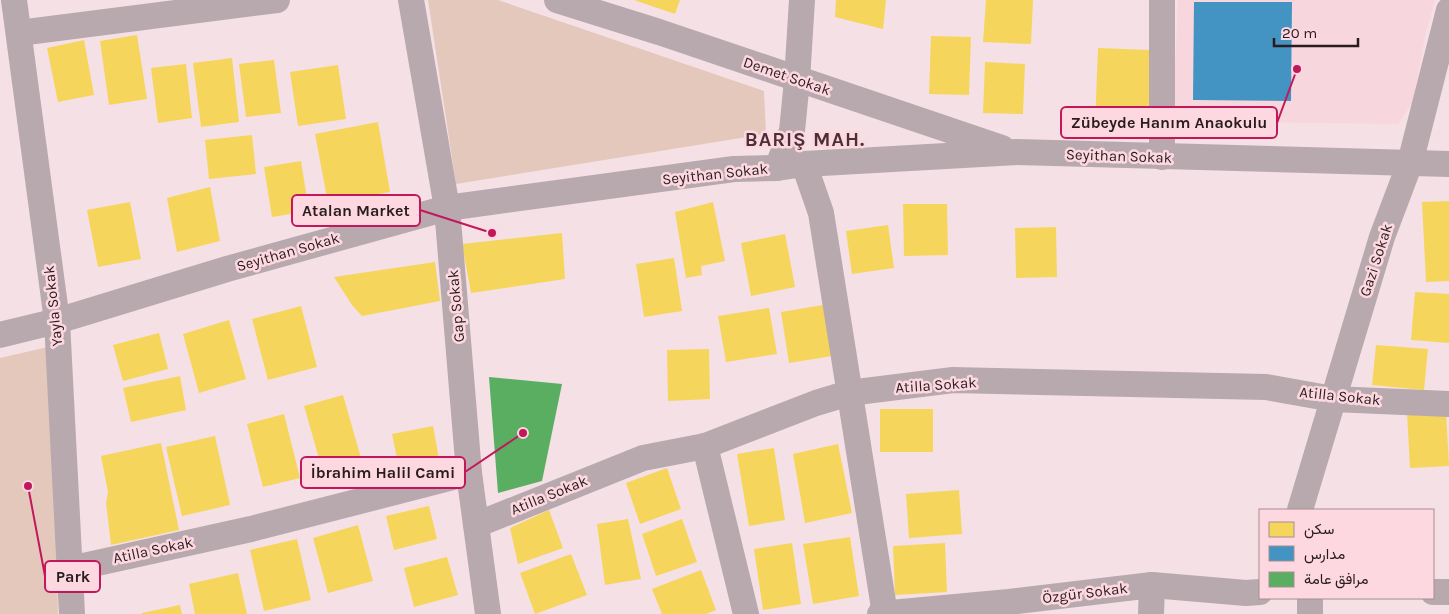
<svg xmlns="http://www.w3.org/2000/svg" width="1449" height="614" font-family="Karla,Vazirmatn,sans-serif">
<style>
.built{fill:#f8d6dd}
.green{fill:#e4c8bc}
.homes{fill:#f6d55c}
.schools{fill:#4393c3}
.public{fill:#5aae61}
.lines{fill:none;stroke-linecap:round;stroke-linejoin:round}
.street{stroke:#b8a9af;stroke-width:26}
.labels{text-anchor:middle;stroke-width:5;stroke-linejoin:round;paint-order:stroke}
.street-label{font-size:15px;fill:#281c1e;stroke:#fdd8e0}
.district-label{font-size:20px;font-weight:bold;letter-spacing:1px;fill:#4b2f36;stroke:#fdd8e0}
.leader{fill:none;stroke:#c2185b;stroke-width:2}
.callout-dot{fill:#c2185b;stroke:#fdd8e0;stroke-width:2}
.callout{fill:#fdd8e0;stroke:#c2185b;stroke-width:2}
.callout-label{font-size:16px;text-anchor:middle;font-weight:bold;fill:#281c1e}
</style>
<rect width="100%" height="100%" fill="#f5e0e5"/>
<path class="built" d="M1178 0H1435L1425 36 1413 102 1398 124 1173 121Z"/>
<g class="green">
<path d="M428 0H498L764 91 766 134 456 184Z"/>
<path d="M52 346 58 614H0V358Z"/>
</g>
<g class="homes">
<path d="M634 0H680L675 14Z"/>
<path d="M836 0H886L883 29 835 17Z"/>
<path d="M986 0H1033L1031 44 983 42Z"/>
<path d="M137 35 147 99 109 105 100 41Z"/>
<path d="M931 36 971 37 969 95 929 94Z"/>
<path d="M84 40 94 95 58 102 47 48Z"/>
<path d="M1098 48 1151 50 1148 126 1095 124Z"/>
<path d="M232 58 239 122 201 127 193 63Z"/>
<path d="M274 60 281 113 246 117 239 64Z"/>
<path d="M985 62 1025 64 1023 114 983 113Z"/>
<path d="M186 64 192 118 158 123 151 68Z"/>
<path d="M338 65 346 119 298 126 290 72Z"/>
<path d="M378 122 390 192 328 203 315 134Z"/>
<path d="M252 135 256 174 209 179 205 140Z"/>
<path d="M301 161 309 211 272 217 264 167Z"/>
<path d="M210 187 220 241 177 252 167 198Z"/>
<path d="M1449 201V281L1426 282 1422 202Z"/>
<path d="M130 202 141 259 98 267 87 210Z"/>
<path d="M713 202 725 261 701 266 702 275 686 278 675 212Z"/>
<path d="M903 204H947L948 255 904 256Z"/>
<path d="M888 225 894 268 852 274 846 231Z"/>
<path d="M1056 227 1057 277 1016 278 1015 228Z"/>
<path d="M562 233 565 279 471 293 462 244Z"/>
<path d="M785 234 795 287 751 296 741 243Z"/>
<path d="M674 258 682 311 644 317 636 264Z"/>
<path d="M435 262 440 301 362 316 352 305 334 277Z"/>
<path d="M1415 292 1449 294V343L1411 340Z"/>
<path d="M823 305 832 356 789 363 781 312Z"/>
<path d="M301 306 317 367 268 380 252 319Z"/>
<path d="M769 308 777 354 726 362 718 316Z"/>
<path d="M229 320 246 379 199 393 183 334Z"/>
<path d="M159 333 168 369 123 381 113 345Z"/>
<path d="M1376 345 1428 349 1424 390 1372 385Z"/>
<path d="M709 349 710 399 668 401 667 350Z"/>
<path d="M180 376 186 410 131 422 123 388Z"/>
<path d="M343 395 363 465 324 476 304 406Z"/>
<rect x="880" y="409" width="53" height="43"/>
<path d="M1446 411 1449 466 1410 468 1407 413Z"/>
<path d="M284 414 300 478 263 487 247 424Z"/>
<path d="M433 426 441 470 401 477 392 434Z"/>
<path d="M215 436 230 505 182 516 166 447Z"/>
<path d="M161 443 179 530 111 545 106 503 108 492 101 456Z"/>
<path d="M838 444 852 513 805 523 793 454Z"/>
<path d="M774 448 785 520 749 526 737 454Z"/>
<path d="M667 468 681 509 640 524 626 483Z"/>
<path d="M959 490 962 534 909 538 906 494Z"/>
<path d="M429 506 437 539 394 550 386 516Z"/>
<path d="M549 510 563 548 518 564 510 528Z"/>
<path d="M628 519 641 579 605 585 597 524Z"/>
<path d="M682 519 697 562 656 576 642 534Z"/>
<path d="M358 525 373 581 328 593 313 538Z"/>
<path d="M850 537 859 596 813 604 803 544Z"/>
<path d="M297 539 311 600 264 611 250 550Z"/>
<path d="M792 543 801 604 763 610 754 549Z"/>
<path d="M945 543 947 592 895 595 893 546Z"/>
<path d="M571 554 587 595 535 614 520 573Z"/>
<path d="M447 557 458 595 414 607 404 568Z"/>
<path d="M701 570 716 610 706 614H662L652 589Z"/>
<path d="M238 573 247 614H195L189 584Z"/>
<path d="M180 605 182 614H142V613Z"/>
</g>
<path class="schools" d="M1194 2H1292L1291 101 1193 100Z"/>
<path class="public" d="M489 377 562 384 542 481 498 493Z"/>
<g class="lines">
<g class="street">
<path d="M14 0 57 321 72 614"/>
<path d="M411 0 447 208 469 473 488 614"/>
<path d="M557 0 659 32 1002 148"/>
<path d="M19 33 277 0"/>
<path d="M1162 157V0"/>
<path d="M804 164 821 213 885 614"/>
<path d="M777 168 792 131 797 80 802 0"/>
<path d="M0 335 57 321 227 269 447 208 734 169 777 168 804 164 1017 152 1449 164"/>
<path d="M705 446 746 614"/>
<path d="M1300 510 1382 237 1410 163 1449 10"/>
<path d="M476 525 643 458 705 446 816 403 849 393 953 380 1266 387 1333 399 1449 404"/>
<path d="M70 569 251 529 469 473"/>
<path d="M1433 592H1449"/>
<path d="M880 614 1009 602 1152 585 1246 593 1260 592"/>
<path d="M1151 614 1152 585"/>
<path d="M1310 614V598"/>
</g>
</g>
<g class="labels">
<g class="street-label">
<text transform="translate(787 76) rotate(19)" y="5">Demet Sokak</text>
<text transform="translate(1119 156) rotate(2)" y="5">Seyithan Sokak</text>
<text transform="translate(715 174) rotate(-6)" y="5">Seyithan Sokak</text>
<text transform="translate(288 252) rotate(-16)" y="5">Seyithan Sokak</text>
<text transform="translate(1376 260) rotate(-72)" y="5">Gazi Sokak</text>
<text transform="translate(53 306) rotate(-96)" y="5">Yayla Sokak</text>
<text transform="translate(456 306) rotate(-95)" y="5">Gap Sokak</text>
<text transform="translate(936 385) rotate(-4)" y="5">Atilla Sokak</text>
<text transform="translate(1340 396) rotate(6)" y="5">Atilla Sokak</text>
<text transform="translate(549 495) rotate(-22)" y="5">Atilla Sokak</text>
<text transform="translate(153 550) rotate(-12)" y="5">Atilla Sokak</text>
<text transform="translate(1085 593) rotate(-7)" y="5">Özgür Sokak</text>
</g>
<g class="district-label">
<text x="805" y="146">BARIŞ MAH.</text>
</g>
</g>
<path class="leader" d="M1297 69L1277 123M492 233L420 210M523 433L465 472M28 486L45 576"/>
<g class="callout-dot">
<circle cx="1297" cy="69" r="5"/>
<circle cx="492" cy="233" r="5"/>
<circle cx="523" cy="433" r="5"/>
<circle cx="28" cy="486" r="5"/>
</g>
<g class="callout">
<rect x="1061" y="107" width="216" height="31" rx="5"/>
<rect x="292" y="195" width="128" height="31" rx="5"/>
<rect x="301" y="457" width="164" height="31" rx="5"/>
<rect x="45" y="561" width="55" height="31" rx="5"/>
</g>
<g class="callout-label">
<text x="1169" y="128">Zübeyde Hanım Anaokulu</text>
<text x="356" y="216">Atalan Market</text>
<text x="383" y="478">İbrahim Halil Cami</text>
<text x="73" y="582">Park</text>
</g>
<rect x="1259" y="509" width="175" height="90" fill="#fdd8e0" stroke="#a88d92"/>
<rect x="1269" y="522" width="25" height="15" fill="#f6d55c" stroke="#a88d92"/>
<text x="1304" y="534" font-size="15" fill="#281c1e">سكن</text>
<rect x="1269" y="546" width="25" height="15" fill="#4393c3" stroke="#a88d92"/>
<text x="1304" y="559" font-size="15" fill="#281c1e">مدارس</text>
<rect x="1269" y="572" width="25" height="15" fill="#5aae61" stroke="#a88d92"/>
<text x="1304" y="584" font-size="15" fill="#281c1e">مرافق عامة</text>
<path d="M1274 38v8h84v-8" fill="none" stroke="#281c1e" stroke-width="2.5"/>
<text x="1282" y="38" font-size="15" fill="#281c1e" stroke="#fdd8e0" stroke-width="4" paint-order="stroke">20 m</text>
</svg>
